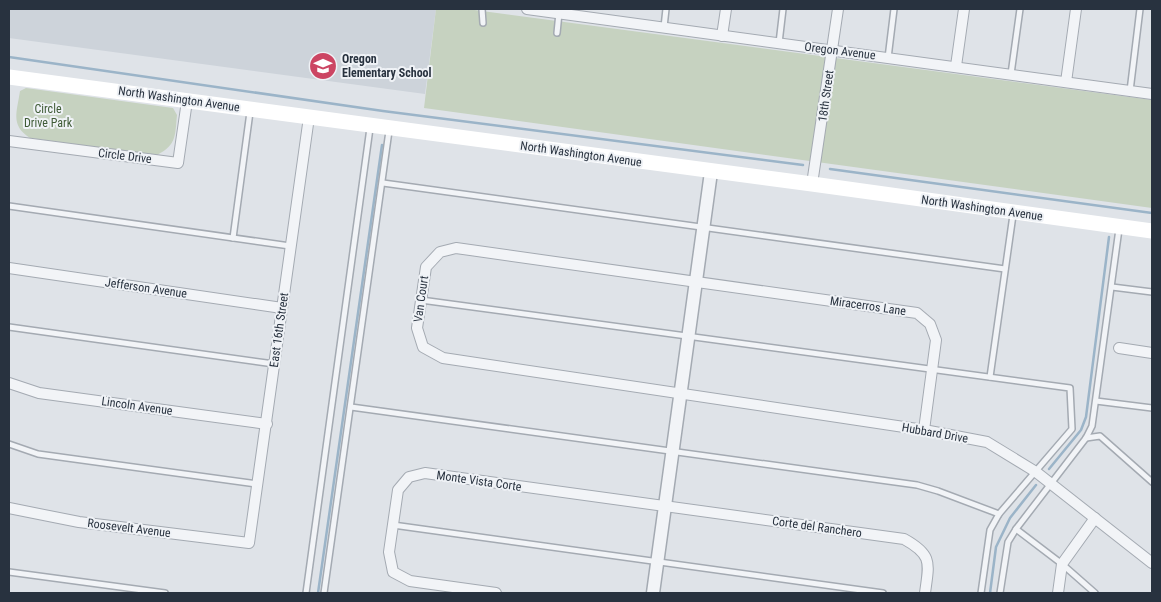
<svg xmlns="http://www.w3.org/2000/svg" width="1161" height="602" font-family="'Roboto Condensed',sans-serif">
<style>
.built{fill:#cdd3da}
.green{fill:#c6d2c0}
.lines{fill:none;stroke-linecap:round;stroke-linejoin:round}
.stream{stroke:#9bb4c8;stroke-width:2.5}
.service-casing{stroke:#a4aab2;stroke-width:8}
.minor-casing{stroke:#a4aab2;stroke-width:12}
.tertiary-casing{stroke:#a4aab2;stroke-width:15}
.service{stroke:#f2f4f7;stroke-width:5}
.minor{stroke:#f2f4f7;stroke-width:10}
.tertiary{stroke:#f2f4f7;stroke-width:12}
.secondary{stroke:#fff;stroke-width:15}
.labels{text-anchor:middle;stroke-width:4;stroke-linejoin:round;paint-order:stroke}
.street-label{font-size:12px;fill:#28323f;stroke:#eff2f6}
.poi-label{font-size:12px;font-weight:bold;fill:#28323f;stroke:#eff2f6;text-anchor:start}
.park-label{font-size:12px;fill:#3f5b36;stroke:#eff2f6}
</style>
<rect width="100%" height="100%" fill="#dfe3e8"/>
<path class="built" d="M9 9H436L425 94 9 38Z"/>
<g class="green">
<path d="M436 9H467L1152 100V208L424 108Z"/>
<path d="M26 88 173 108 177 115C175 135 177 145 157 155L30 138C10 125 17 112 20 91Z"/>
</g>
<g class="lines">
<g class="stream">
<path d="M9 57 383 111 803 165"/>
<path d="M830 169 1152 213"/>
<path d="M1049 469 1081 430 1086 417 1109 237"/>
<path d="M318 593 382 145"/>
<path d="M990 593 996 547 1010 518 1036 485"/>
</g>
<g class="service-casing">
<g id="service">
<path d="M482 9 483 23"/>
<path d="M664 27 666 9"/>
<path d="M557 33 559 13"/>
<path d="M779 43 783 9"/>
<path d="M888 58 894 9"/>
<path d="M1011 74 1020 9"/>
<path d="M1130 91 1140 9"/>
<path d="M383 183 1005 269"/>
<path d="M9 206 290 246"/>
<path d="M233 238 250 112"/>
<path d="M1112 287 1152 292"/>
<path d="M421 300 1070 388 1072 429 999 514 990 530 981 593"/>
<path d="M9 327 274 364"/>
<path d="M990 377 1013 215"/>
<path d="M1096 401 1152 408"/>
<path d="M351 407 917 485 938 491 999 514"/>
<path d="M1086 438 1100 436 1152 482"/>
<path d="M9 444 38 454 257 484"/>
<path d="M393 525 883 593"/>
<path d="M1016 529 1062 564 1095 593"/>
<path d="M9 572 165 593"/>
<path d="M306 593 370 128"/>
<path d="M324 593 389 131"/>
<path d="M1000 593 1008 542 1016 529 1086 438 1092 426 1119 229"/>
</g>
</g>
<g class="minor-casing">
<g id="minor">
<path d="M527 9 1152 94"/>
<path d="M722 36 726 9"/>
<path d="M956 66 964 9"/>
<path d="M1066 82 1076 9"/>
<path d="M9 141 178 163 187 101"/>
<path d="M812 184 838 9"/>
<path d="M9 268 282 308"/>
<path d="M1119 348 1152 353"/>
<path d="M9 383 39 393 267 424"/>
<path d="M924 430 936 340 930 324 917 313 456 248 440 252 426 267 417 328 423 347 443 358 924 430 987 442 1036 472 1152 563"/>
<path d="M9 508 79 522 249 543 309 117"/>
<path d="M496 593 410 581 393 572 389 552 398 490 409 477 425 473 904 539C933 555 929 563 925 593"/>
<path d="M1058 593 1062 564 1095 518"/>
</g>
</g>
<g class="tertiary-casing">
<path id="tertiary" d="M653 593 711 172"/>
</g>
<use href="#service" class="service"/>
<use href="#minor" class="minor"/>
<use href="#tertiary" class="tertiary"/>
<path class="secondary" d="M9 77 812 184 1152 231"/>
</g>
<defs>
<g id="school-disc" transform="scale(1.4375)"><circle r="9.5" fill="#cc4563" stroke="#eff2f6"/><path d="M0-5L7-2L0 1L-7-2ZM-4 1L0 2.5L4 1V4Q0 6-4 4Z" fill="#fff"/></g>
</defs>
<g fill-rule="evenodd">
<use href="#school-disc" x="323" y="66"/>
</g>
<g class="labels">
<g class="street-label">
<text transform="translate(840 51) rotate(7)" y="4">Oregon Avenue</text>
<text transform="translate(826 96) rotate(-82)" y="4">18th Street</text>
<text transform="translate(179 99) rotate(8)" y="4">North Washington Avenue</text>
<text transform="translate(581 154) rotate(8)" y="4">North Washington Avenue</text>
<text transform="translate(125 156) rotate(7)" y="4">Circle Drive</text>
<text transform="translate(982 208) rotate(8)" y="4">North Washington Avenue</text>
<text transform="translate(146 288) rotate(8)" y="4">Jefferson Avenue</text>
<text transform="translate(421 299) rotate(-82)" y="4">Van Court</text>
<text transform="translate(868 306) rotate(8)" y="4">Miracerros Lane</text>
<text transform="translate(279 330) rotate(-82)" y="4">East 16th Street</text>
<text transform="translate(137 406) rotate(8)" y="4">Lincoln Avenue</text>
<text transform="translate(935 433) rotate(10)" y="4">Hubbard Drive</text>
<text transform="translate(479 481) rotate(8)" y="4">Monte Vista Corte</text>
<text transform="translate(817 527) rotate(8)" y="4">Corte del Ranchero</text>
<text transform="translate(129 528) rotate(7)" y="4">Roosevelt Avenue</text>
</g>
<g class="poi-label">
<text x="342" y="63">Oregon<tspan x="342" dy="14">Elementary School</tspan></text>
</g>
<g class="park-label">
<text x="48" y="113">Circle<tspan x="48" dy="14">Drive Park</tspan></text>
</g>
</g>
<rect width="1161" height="602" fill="none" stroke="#28323f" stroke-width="20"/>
</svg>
